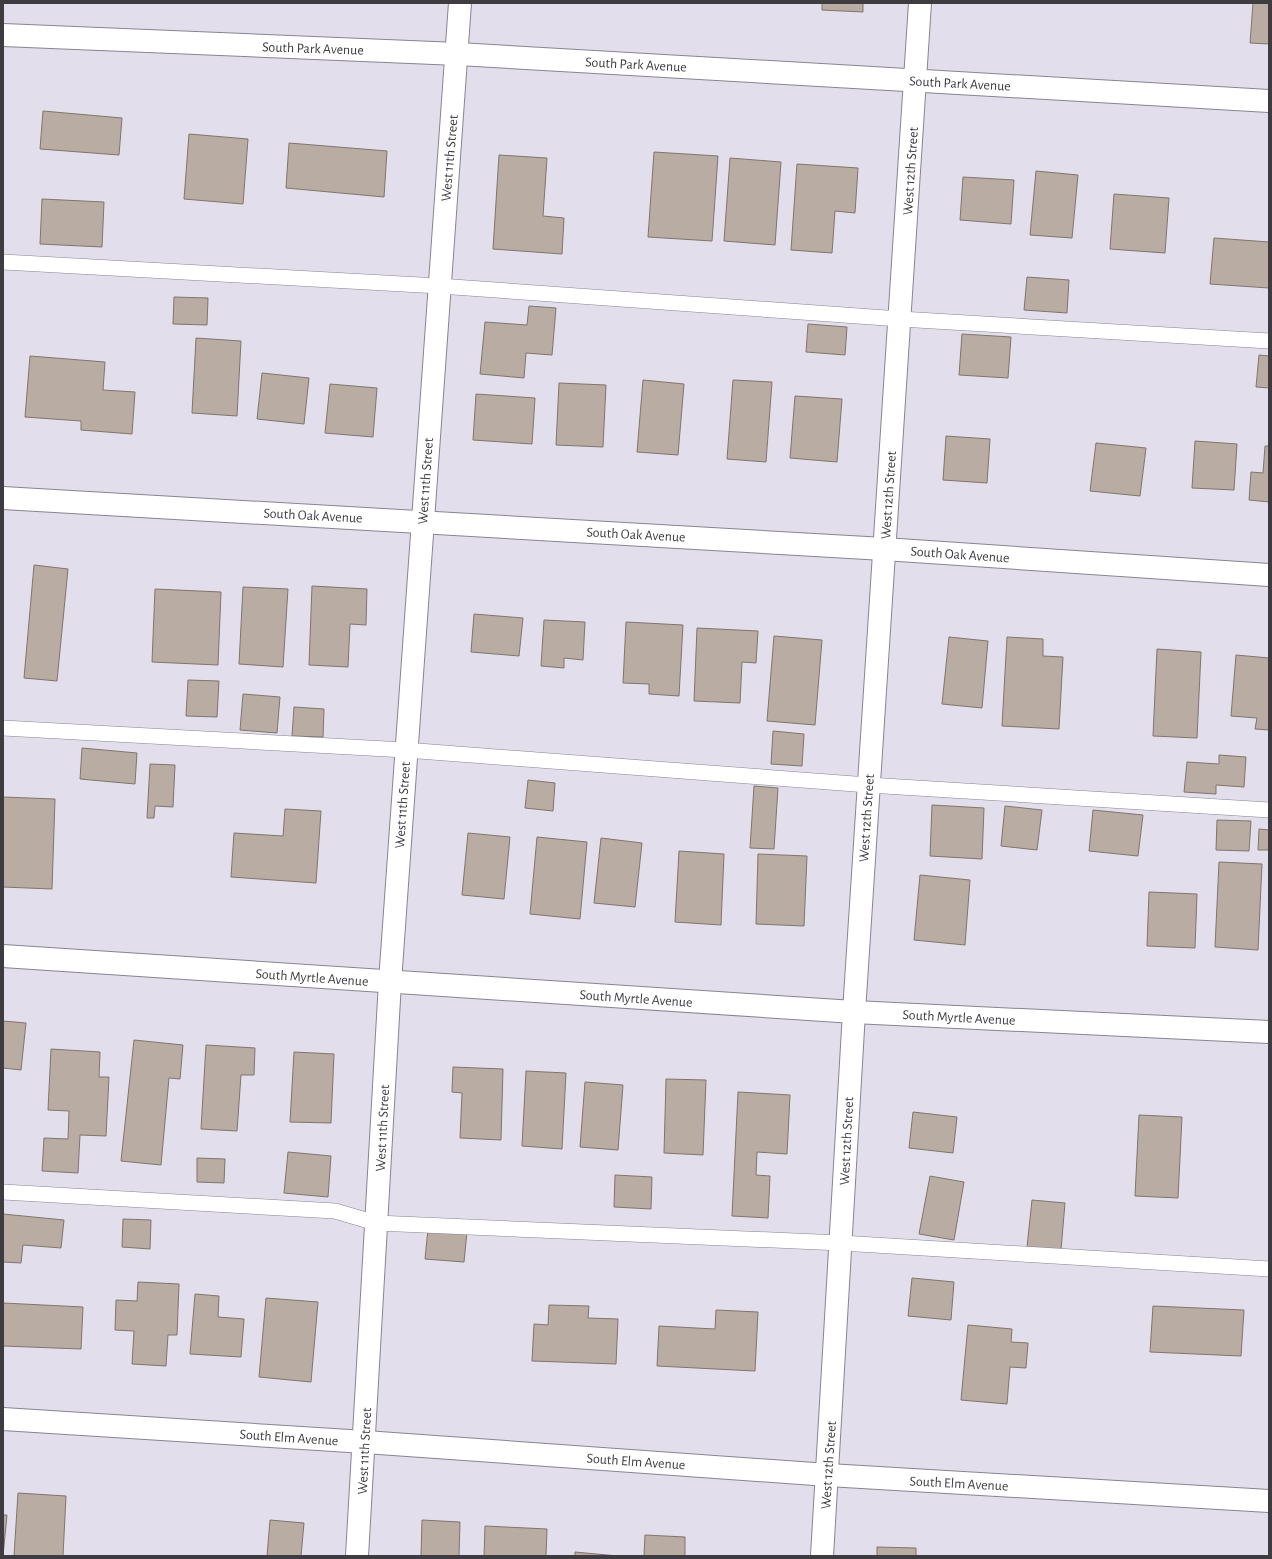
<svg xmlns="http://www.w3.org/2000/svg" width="1272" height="1559" font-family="'Alegreya Sans',sans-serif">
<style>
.building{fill:#b8aca3;stroke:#80756d}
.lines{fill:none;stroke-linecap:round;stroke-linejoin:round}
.lane-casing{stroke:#888490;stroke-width:16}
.street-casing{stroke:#888490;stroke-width:24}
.secondary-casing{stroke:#888490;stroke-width:24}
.lane{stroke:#fff;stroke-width:15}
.street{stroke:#fff;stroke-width:22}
.secondary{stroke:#fff;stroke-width:22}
.labels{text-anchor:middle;stroke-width:3;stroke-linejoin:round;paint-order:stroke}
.street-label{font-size:14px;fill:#3e3c41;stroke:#fff}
</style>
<rect width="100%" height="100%" fill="#e3deeb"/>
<g class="building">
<path d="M822 3H863V12L822 10Z"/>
<path d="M1253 3H1269V44L1250 43Z"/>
<path d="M43 111 122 118 119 155 40 149Z"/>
<path d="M189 134 248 139 243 204 184 199Z"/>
<path d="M289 143 387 151 384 197 286 188Z"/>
<path d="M654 152 718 156 712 241 648 237Z"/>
<path d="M499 155 547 158 543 216 564 218 562 254 493 249Z"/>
<path d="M730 158 781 162 775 245 724 241Z"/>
<path d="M797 164 858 168 855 213 835 211 832 253 791 250Z"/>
<path d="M1036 171 1078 175 1072 238 1030 235Z"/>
<path d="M963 177 1014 180 1011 224 960 220Z"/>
<path d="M1114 194 1169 198 1165 253 1110 249Z"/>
<path d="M42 199 104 202 102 247 40 244Z"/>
<path d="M1214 238 1269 242V288L1210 284Z"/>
<path d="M1027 277 1069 280 1067 313 1024 310Z"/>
<path d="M174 297 208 298 207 325 173 324Z"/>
<path d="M529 306 556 308 552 355 526 353 524 378 480 374 485 322 527 325Z"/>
<path d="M808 324 847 327 845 355 806 352Z"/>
<path d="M962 334 1011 337 1008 378 959 375Z"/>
<path d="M196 338 241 341 237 416 192 413Z"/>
<path d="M1259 355 1269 356V388L1256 387Z"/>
<path d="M30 356 105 362 103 390 135 392 132 434 81 430V421L25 417Z"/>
<path d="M262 373 309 378 304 424 257 419Z"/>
<path d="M643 380 684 384 678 455 637 452Z"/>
<path d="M733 380 772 382 766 462 727 459Z"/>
<path d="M559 383 606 385 603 447 556 445Z"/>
<path d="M330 384 377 388 373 437 325 433Z"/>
<path d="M476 394 535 398 532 444 473 440Z"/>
<path d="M795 396 842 399 837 462 790 458Z"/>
<path d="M946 436 990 439 987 483 943 480Z"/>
<path d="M1195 441 1237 444 1234 490 1192 488Z"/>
<path d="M1096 443 1146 448 1140 496 1090 491Z"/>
<path d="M1265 446H1269V502L1249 500 1251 472 1263 473Z"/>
<path d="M34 565 68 569 57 681 24 678Z"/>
<path d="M312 586 367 589 366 625 350 624 348 667 309 665Z"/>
<path d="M243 587 288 589 283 667 239 664Z"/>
<path d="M155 589 221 592 218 665 152 662Z"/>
<path d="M474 614 523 618 519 656 471 652Z"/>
<path d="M544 620 585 622 583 660 564 658V668L541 666Z"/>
<path d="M626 622 683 625 679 696 649 694V684L623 683Z"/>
<path d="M697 628 758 631 756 663 742 662 740 703 694 701Z"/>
<path d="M774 636 822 640 815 725 767 721Z"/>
<path d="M949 637 988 641 982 708 942 704Z"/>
<path d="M1007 637 1043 639V656L1063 657 1059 729 1002 726Z"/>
<path d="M1157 649 1201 652 1197 738 1153 736Z"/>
<path d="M1236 655 1269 658V730L1255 729 1257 718 1231 716Z"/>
<path d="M188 680 219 681 217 717 186 716Z"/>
<path d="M243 694 280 697 277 733 240 730Z"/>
<path d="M294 707 324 709 323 737 292 736Z"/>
<path d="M773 731 804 734 802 766 771 764Z"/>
<path d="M82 748 137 753 135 784 80 779Z"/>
<path d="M1219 755 1246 757 1244 787 1216 785V794L1184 792 1187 762 1219 764Z"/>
<path d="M150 764 175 765 173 807 155 806 154 818H147Z"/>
<path d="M528 780 555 783 553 811 525 808Z"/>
<path d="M754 786 778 788 774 849 750 848Z"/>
<path d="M3 797 55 799 52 889 3 887Z"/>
<path d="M932 805 984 808 982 859 930 856Z"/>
<path d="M1005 806 1042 810 1037 850 1001 846Z"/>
<path d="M285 809 321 811 316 883 231 877 234 833 283 836Z"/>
<path d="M1093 810 1143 815 1138 856 1089 851Z"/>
<path d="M1217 820 1251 821 1249 851 1216 850Z"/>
<path d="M1259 829 1269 830V850H1258Z"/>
<path d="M468 833 510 837 504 899 462 895Z"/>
<path d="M537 837 587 842 580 919 530 914Z"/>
<path d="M601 838 642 843 635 907 594 903Z"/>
<path d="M679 851 724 854 721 925 675 922Z"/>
<path d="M758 854 807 856 804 926 756 924Z"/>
<path d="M1219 862 1262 864 1258 950 1215 947Z"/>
<path d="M920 875 970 880 965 945 914 940Z"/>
<path d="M1149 892 1197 894 1195 948 1147 946Z"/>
<path d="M3 1021 26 1023 21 1070 3 1068Z"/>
<path d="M134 1040 183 1045 180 1079 169 1078 161 1165 121 1161Z"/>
<path d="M206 1045 255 1048 254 1075H241L237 1131 201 1129Z"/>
<path d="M51 1049 100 1052 99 1077H109L106 1136 80 1135 78 1173 42 1171 44 1138 68 1139 69 1111 48 1110Z"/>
<path d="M294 1052 334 1054 331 1123 290 1122Z"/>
<path d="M453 1067 503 1069 501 1140 460 1138 462 1093 452 1092Z"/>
<path d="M526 1071 566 1073 562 1149 522 1146Z"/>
<path d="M666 1079 706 1080 703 1155 664 1153Z"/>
<path d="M585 1082 623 1085 618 1150 580 1147Z"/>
<path d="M738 1092 790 1095 787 1154 757 1152 756 1175 770 1176 768 1218 732 1216Z"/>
<path d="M913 1112 957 1117 953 1153 909 1148Z"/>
<path d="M1139 1115 1182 1117 1178 1198 1135 1196Z"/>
<path d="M288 1152 331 1156 328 1197 284 1193Z"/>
<path d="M197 1158 225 1159 224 1183 197 1182Z"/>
<path d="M615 1175 652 1177 651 1209 614 1207Z"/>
<path d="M930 1176 964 1182 954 1240 919 1234Z"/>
<path d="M1032 1200 1065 1203 1061 1250 1027 1247Z"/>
<path d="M3 1214 64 1220 61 1248 23 1245 21 1263 3 1262Z"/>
<path d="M123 1219 151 1220 150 1249 122 1247Z"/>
<path d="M428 1229 467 1232 464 1262 425 1259Z"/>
<path d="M912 1278 954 1282 951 1320 908 1316Z"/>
<path d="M138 1282 179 1284 177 1335H168L166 1366 132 1364 134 1331 115 1330 116 1300 137 1301Z"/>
<path d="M195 1294 219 1296 218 1317 244 1319 241 1357 190 1354Z"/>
<path d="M266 1298 318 1302 311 1382 259 1377Z"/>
<path d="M3 1303 83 1307 81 1349 3 1346Z"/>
<path d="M549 1305 589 1306 588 1318 618 1319 616 1364 532 1361 534 1324 548 1325Z"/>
<path d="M1153 1306 1244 1310 1241 1356 1150 1352Z"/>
<path d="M716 1310 758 1312 755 1371 657 1366 659 1326 715 1329Z"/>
<path d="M968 1325 1012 1329 1011 1342 1028 1343 1026 1368 1010 1367 1007 1404 961 1400Z"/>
<path d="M18 1493 66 1496 63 1556H14Z"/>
<path d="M3 1515H7L3 1556Z"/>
<path d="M270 1520 304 1523 301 1556H267Z"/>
<path d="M422 1520 460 1522 459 1556H421Z"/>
<path d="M485 1526 547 1529 546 1556H484Z"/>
<path d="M645 1535 685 1537V1556H644Z"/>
<path d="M877 1547 916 1548V1556H877Z"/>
<path d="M575 1552 618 1556H575Z"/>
</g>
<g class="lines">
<g class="lane-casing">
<g id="lane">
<path d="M3 262 439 286 900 319 1269 341"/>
<path d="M3 728 405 750 868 785 1269 810"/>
<path d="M3 1192 335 1211 376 1223 841 1243 1269 1269"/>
</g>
</g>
<g class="street-casing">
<g id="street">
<path d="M3 498 884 549 1269 575"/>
<path d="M3 956 854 1012 1269 1032"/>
<path d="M3 1419 365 1442 828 1475 1269 1501"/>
<path d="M357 1556 390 982 460 3"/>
<path d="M822 1556 854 1012 920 3"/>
</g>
</g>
<g class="secondary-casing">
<path id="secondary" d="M3 35 458 54 1269 101"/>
</g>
<use href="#lane" class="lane"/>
<use href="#street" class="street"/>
<use href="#secondary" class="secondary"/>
</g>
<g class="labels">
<g class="street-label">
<text transform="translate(313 48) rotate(2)" y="5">South Park Avenue</text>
<text transform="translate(636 64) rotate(3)" y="5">South Park Avenue</text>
<text transform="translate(960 83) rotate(3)" y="5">South Park Avenue</text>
<text transform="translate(449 158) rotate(-85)" y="5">West 11th Street</text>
<text transform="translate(910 171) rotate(-86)" y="5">West 12th Street</text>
<text transform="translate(425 481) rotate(-86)" y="5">West 11th Street</text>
<text transform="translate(888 495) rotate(-86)" y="5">West 12th Street</text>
<text transform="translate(313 515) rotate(3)" y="5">South Oak Avenue</text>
<text transform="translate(636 534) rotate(3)" y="5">South Oak Avenue</text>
<text transform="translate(960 554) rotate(4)" y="5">South Oak Avenue</text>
<text transform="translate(402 805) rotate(-86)" y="5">West 11th Street</text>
<text transform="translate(866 818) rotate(-86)" y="5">West 12th Street</text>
<text transform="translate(312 977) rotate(4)" y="5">South Myrtle Avenue</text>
<text transform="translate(636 998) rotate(4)" y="5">South Myrtle Avenue</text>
<text transform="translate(959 1017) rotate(3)" y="5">South Myrtle Avenue</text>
<text transform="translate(382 1128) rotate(-87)" y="5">West 11th Street</text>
<text transform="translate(846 1141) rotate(-87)" y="5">West 12th Street</text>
<text transform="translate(289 1437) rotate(4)" y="5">South Elm Avenue</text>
<text transform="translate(364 1451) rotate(-87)" y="5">West 11th Street</text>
<text transform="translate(636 1461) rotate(4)" y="5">South Elm Avenue</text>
<text transform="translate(828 1465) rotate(-86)" y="5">West 12th Street</text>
<text transform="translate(959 1483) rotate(3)" y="5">South Elm Avenue</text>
</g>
</g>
<rect width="1272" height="1559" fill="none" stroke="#3e3c41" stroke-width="8"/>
</svg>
